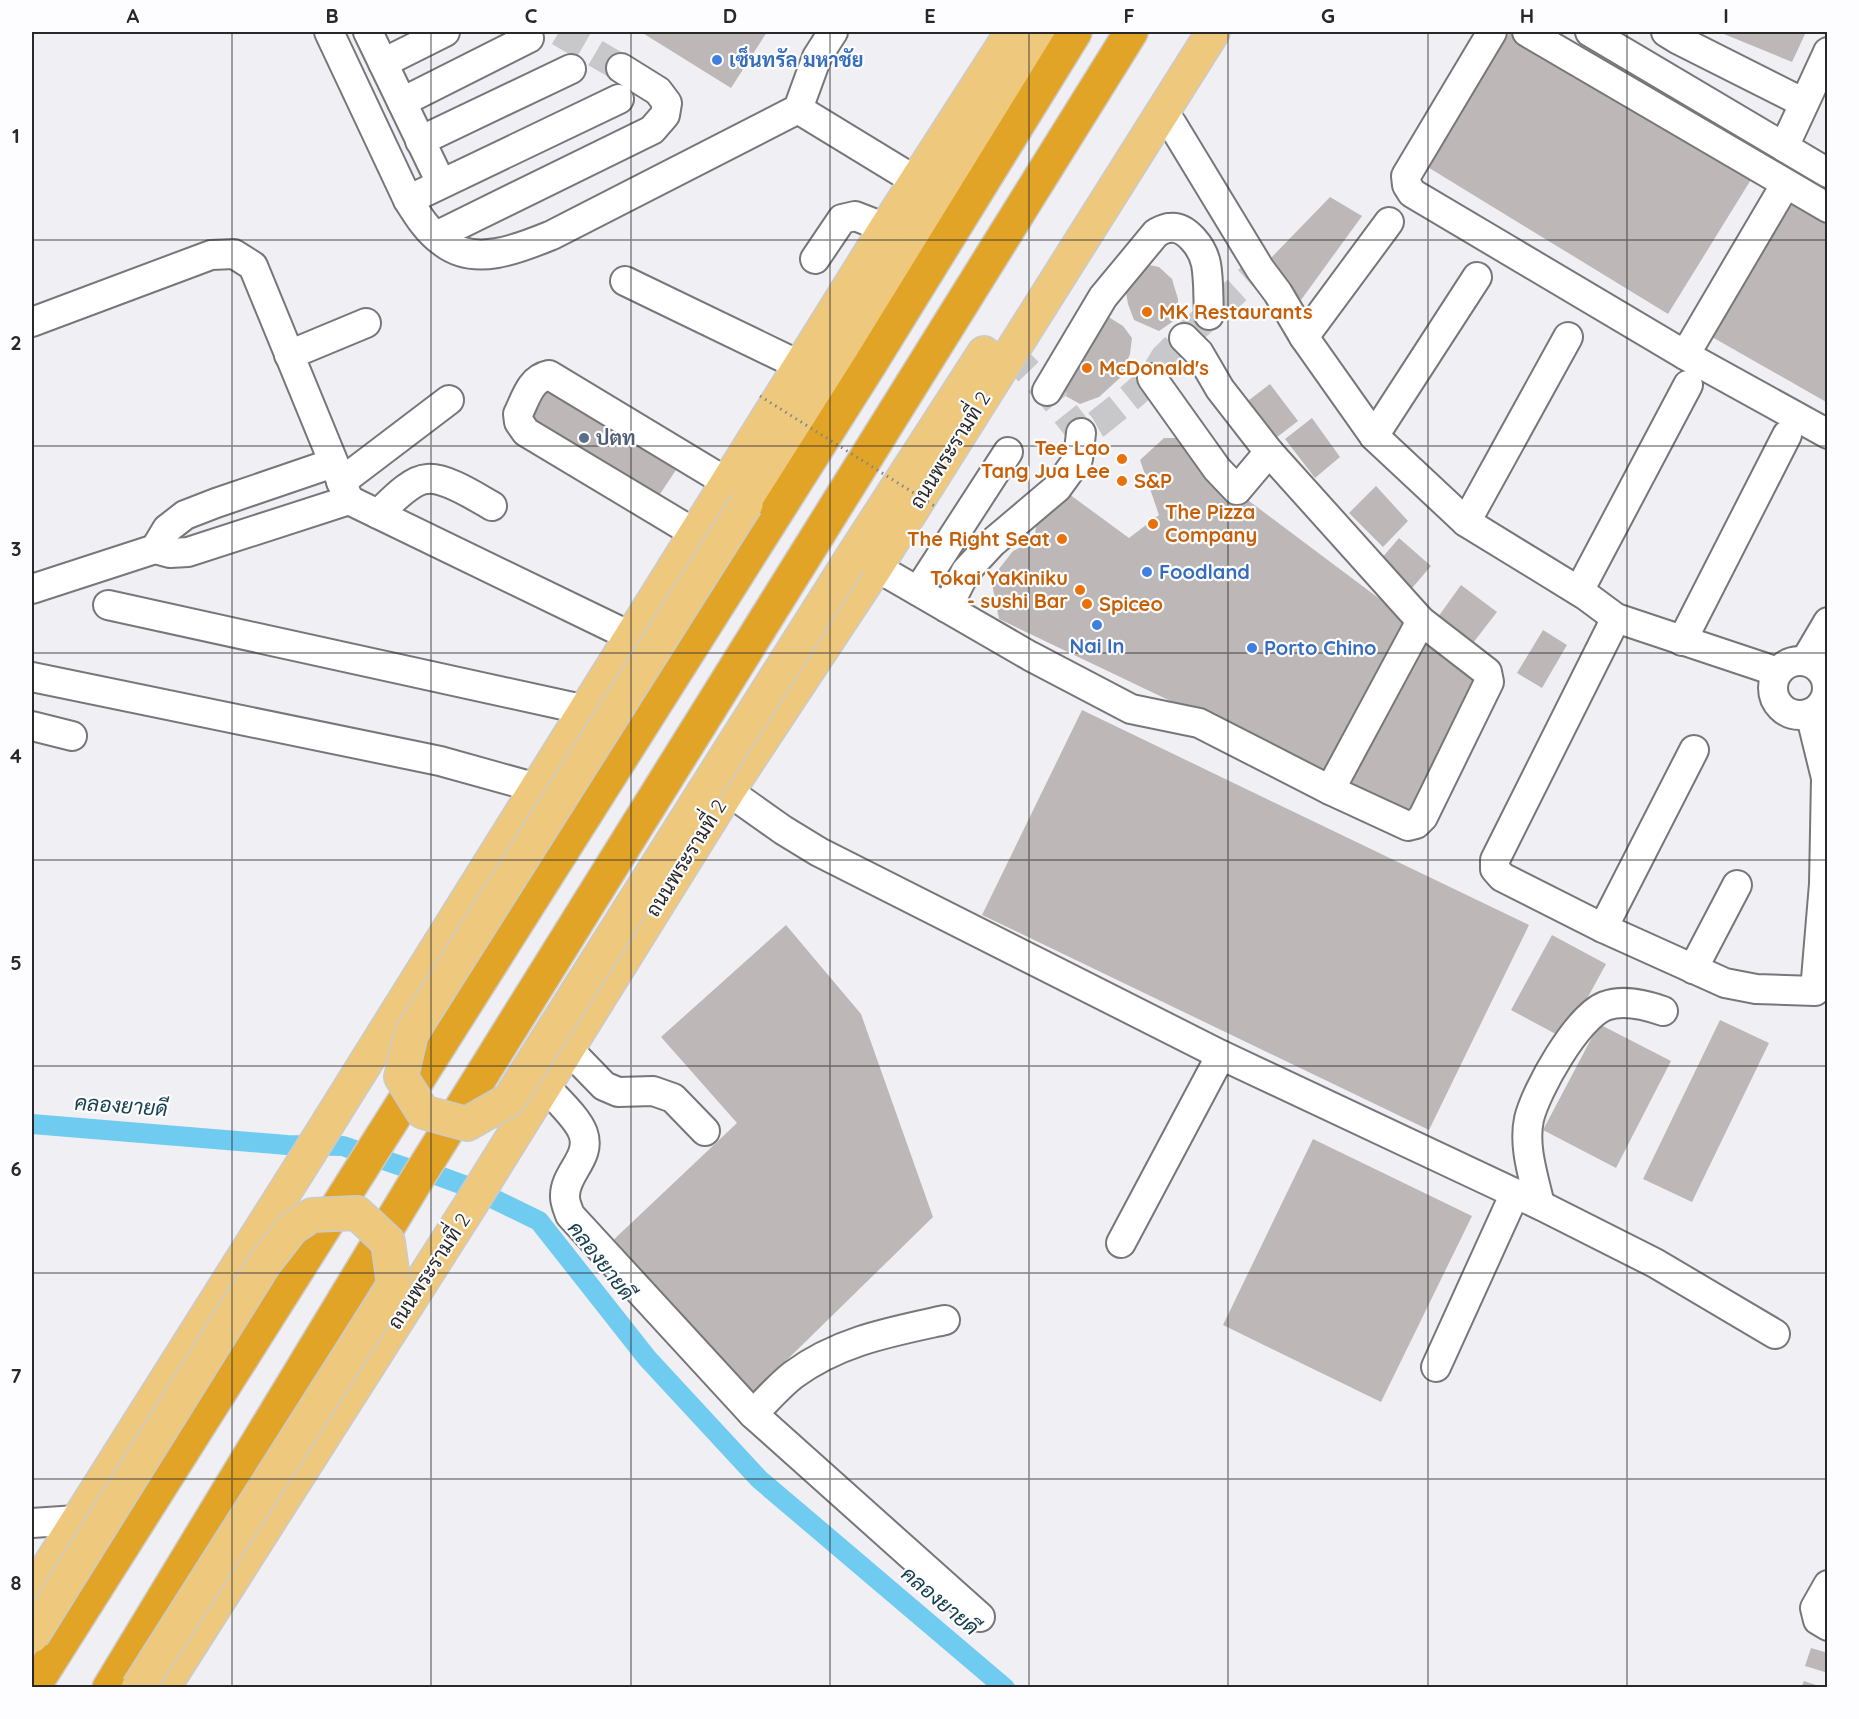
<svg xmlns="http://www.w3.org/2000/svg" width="1859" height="1719" font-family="Quicksand,Sarabun,sans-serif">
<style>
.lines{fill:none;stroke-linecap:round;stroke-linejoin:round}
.canal{stroke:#70cbf0;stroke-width:20}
.building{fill:#bdb8b7}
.minor-tunnel{stroke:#c8c8cb;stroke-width:28;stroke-dasharray:28 14;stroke-linecap:butt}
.minor-casing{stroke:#77777a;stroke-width:32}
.major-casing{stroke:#cbcbcc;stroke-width:36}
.highway-casing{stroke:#cbcbcc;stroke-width:36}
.minor{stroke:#fff;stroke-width:28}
.major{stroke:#eec87d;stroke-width:33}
.highway{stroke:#e2a427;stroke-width:33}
.major-bridge-casing{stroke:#cbcbcc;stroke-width:36;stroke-linecap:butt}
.path-bridge{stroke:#858587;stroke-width:3;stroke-dasharray:1.5 4.5;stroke-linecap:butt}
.major-bridge{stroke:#eec87d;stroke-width:33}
.grid{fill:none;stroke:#282829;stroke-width:1.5;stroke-opacity:0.55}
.shop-dot{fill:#3f7fe0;stroke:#fdfdff;stroke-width:2}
.food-dot{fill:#e8710a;stroke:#fdfdff;stroke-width:2}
.service-dot{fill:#5c6f8a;stroke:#fdfdff;stroke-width:2}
.labels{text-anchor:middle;stroke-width:4.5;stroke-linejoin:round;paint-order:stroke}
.shop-label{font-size:20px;font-weight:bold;fill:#366cbe;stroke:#fdfdff;text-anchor:start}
.food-label{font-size:20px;font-weight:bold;fill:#c56008;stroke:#fdfdff;text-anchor:start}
.service-label{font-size:20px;font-weight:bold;fill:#4e5e75;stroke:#fdfdff;text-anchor:start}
.street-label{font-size:20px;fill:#282829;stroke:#fdfdff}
.water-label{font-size:21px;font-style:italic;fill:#174050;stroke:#fdfdff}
.neatline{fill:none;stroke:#282829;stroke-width:2}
.grid-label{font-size:20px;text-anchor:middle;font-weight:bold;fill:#282829}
</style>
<rect width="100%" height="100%" fill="#f0f0f4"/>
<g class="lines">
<path class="canal" d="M32 1124 287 1145 343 1146 407 1168 428 1172 469 1187 539 1221 647 1358 759 1479 1005 1688"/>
</g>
<g class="building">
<path d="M641 32H767L731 88Z"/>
<path d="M1510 32H1514L1752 178 1668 314 1426 166Z"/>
<path d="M1719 32H1806L1792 62Z"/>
<path d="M1330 197 1362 216 1301 300 1269 260Z"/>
<path d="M1782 199 1828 225V403L1705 333Z"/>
<path d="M1144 264 1159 267 1172 279 1178 299V318L1159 331 1134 320 1128 304 1124 281Z"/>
<path d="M1107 316 1123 326 1132 338 1130 354 1121 377 1099 397 1080 404 1062 394Z"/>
<path d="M552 384 678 467 656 500 530 417Z"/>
<path d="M1270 384 1298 421 1268 444 1240 407Z"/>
<path d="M1312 418 1340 457 1315 478 1285 439Z"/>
<path d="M1164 438H1195L1241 495 1484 677 1413 817 999 619 991 579 1013 551 1034 541 1038 514 1069 494 1129 538 1159 515 1140 460Z"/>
<path d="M1376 486 1408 521 1383 547 1349 513Z"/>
<path d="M1399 538 1431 566 1407 594 1375 566Z"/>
<path d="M1461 585 1497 612 1473 643 1438 617Z"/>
<path d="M1543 630 1567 645 1542 688 1517 673Z"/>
<path d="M1082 710 1529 925 1429 1130 982 915Z"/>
<path d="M786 925 861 1014 933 1217 750 1396 608 1245 737 1123 661 1037Z"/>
<path d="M1552 935 1606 964 1565 1039 1511 1010Z"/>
<path d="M1720 1020 1769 1043 1692 1202 1643 1179Z"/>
<path d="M1599 1024 1671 1061 1616 1168 1543 1130Z"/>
<path d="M1313 1139 1472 1216 1381 1402 1223 1325Z"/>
<path d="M1811 1648 1828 1653V1673L1805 1666Z"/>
<path d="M1804 1681 1822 1687V1688H1801Z"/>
</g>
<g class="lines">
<g class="minor-tunnel">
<path d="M559 32 621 68"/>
<path d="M1013 349 1019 362 1049 393 1081 433 1097 424 1133 395 1152 378 1164 358 1184 338 1260 269"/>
</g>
<g class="minor-casing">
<g id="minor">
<path d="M329 32 408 200C418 216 428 232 444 243 476 267 520 248 552 235L798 109 817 57 833 32"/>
<path d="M368 32 441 183"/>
<path d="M1492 32 1406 176 1407 185 1412 193 1685 355 1828 434"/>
<path d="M1527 32 1828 208"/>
<path d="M1590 32 1828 173"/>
<path d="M1666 32 1679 40 1804 103"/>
<path d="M383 63 445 32"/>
<path d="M402 102 529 38"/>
<path d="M798 109 916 181"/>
<path d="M1163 112 1172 124 1260 269 1278 293 1304 337 1374 436 1466 522 1585 595 1616 618 1778 672"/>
<path d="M420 141 571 69"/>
<path d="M1784 147 1828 52"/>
<path d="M408 200 619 99"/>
<path d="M436 236 652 130 665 115 667 103 658 91 621 68"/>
<path d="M815 259 842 219 855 216 886 228"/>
<path d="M625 281 801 366"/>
<path d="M32 322 211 255 234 254 253 266 349 500"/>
<path d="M1304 337 1389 222"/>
<path d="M289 355 366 323"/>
<path d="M1685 355 1785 185"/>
<path d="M1152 378 1217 469 1237 490 1269 452"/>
<path d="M1047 391 1103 297 1156 233C1160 231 1165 228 1169 228 1186 225 1203 248 1206 264 1209 280 1208 298 1209 315"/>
<path d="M1374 436 1477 277"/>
<path d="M341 482 449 400"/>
<path d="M378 514C390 503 410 480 427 479 446 477 476 497 492 506"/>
<path d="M1466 522 1568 337"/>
<path d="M696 534 526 432 519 422 518 414C526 398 530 379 549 375L728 483"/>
<path d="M155 549 167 529 185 515 216 503 333 463"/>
<path d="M876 567 1030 656 1131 709 1199 723 1330 790 1408 826 1416 824 1423 817 1489 682 1487 672 1421 621 1269 452 1220 389 1199 353 1184 338"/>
<path d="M32 589 155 549 170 553 188 552 349 500 632 637"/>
<path d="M918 591 1008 452"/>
<path d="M1579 591 1688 385"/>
<path d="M108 605 586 710"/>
<path d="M947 608 966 571 992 543 1057 488 1078 459 1081 433"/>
<path d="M1616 618 1495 860V869L1502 877 1603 928 1725 983 1756 989 1815 991 1824 884 1826 778 1810 713"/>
<path d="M1682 641 1787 435"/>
<path d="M1805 661 1828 622"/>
<circle cx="1800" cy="688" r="27"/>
<path d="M32 677 440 761 537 788"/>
<path d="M32 726 72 736"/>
<path d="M1330 790 1421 621"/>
<path d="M728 791 783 830 819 852 1221 1055 1540 1205 1655 1263 1775 1334"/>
<path d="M1603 928 1694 750"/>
<path d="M1693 969 1737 885"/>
<path d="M568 1049 604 1086 618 1092 653 1091 673 1098 705 1131"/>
<path d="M545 1086C556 1099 577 1117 583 1133 592 1158 564 1173 565 1197 565 1203 568 1209 570 1215L753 1414 980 1617"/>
<path d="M1540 1205C1534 1178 1523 1147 1529 1119 1536 1090 1577 1017 1605 1006 1624 999 1646 1005 1663 1011"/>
<path d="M1121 1243 1221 1055"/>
<path d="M1436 1367 1515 1193"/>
<path d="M753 1414C766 1401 779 1386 793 1375 839 1341 890 1332 945 1320"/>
<path d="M32 1523 77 1520"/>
<path d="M1828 1585 1815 1608 1818 1620 1828 1626"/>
</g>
</g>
<g class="major-casing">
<g id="major">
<path d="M746 504 1041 32"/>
<path d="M849 562 984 353"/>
<path d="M32 1593 320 1136 886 228 1012 32"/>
<path d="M163 1688 471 1204 728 791 876 567 1213 32"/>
</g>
</g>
<g class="highway-casing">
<g id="highway">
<path d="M33 1688 869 366 1075 32"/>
<path d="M109 1688 419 1176 1131 32"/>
</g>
</g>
<use href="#minor" class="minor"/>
<use href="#major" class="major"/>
<use href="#highway" class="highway"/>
<g class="major-bridge-casing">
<g id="major-bridge">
<path d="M746 504 411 1034 401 1077 423 1112 467 1124 509 1100 849 562"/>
<path d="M32 1636 264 1264 292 1228 312 1215 357 1213 388 1242 394 1285 138 1688"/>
</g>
</g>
<path class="path-bridge" d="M760 396 936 507"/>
<use href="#major-bridge" class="major-bridge"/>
</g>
<path class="grid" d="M232 32V1688M431 32V1688M631 32V1688M830 32V1688M1029 32V1688M1228 32V1688M1428 32V1688M1627 32V1688M32 240H1828M32 446H1828M32 653H1828M32 860H1828M32 1066H1828M32 1273H1828M32 1479H1828"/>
<g class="shop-dot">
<circle cx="717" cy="60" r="6"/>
<circle cx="1147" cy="572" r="6"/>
<circle cx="1097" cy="625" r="6"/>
<circle cx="1252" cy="648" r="6"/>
</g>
<g class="food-dot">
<circle cx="1147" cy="312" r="6"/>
<circle cx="1087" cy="368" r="6"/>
<circle cx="1122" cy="459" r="6"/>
<circle cx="1122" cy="481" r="6"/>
<circle cx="1153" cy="524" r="6"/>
<circle cx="1062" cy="539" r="6"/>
<circle cx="1080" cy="590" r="6"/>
<circle cx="1087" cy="604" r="6"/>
</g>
<circle class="service-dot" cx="584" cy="438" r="6"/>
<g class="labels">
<g class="shop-label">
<text x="729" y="67">เซ็นทรัล มหาชัย</text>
<text x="1159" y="579">Foodland</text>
<text x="1097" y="653" text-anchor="middle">Nai In</text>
<text x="1264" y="655">Porto Chino</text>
</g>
<g class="food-label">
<text x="1159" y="319">MK Restaurants</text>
<text x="1099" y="375">McDonald's</text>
<text x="1110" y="455" text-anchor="end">Tee Lao<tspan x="1110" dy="23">Tang Jua Lee</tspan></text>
<text x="1134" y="488">S&amp;P</text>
<text x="1165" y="519">The Pizza<tspan x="1165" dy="23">Company</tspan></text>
<text x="1050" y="546" text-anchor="end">The Right Seat</text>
<text x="1068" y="585" text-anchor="end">Tokai YaKiniku<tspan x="1068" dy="23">- sushi Bar</tspan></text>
<text x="1099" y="611">Spiceo</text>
</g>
<g class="service-label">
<text x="596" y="445">ปตท</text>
</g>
<g class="street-label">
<text transform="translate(950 450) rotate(-58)" y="7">ถนนพระรามที่ 2</text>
<text transform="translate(686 858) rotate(-58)" y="7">ถนนพระรามที่ 2</text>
<text transform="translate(429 1271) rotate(-57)" y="7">ถนนพระรามที่ 2</text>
</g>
<g class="water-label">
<text transform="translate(121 1106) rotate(4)" y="7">คลองยายดี</text>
<text transform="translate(601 1261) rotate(52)" y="7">คลองยายดี</text>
<text transform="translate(940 1601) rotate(40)" y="7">คลองยายดี</text>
</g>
</g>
<rect width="1859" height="1719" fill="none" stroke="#fdfdff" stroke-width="66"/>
<rect x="33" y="33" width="1793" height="1653" class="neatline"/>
<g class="grid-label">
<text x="133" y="23">A</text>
<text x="332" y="23">B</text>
<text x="531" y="23">C</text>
<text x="730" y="23">D</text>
<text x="930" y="23">E</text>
<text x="1129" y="23">F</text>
<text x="1328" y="23">G</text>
<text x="1527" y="23">H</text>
<text x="1726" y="23">I</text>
<text x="16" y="143">1</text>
<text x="16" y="350">2</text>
<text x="16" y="556">3</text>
<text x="16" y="763">4</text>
<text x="16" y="970">5</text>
<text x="16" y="1176">6</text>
<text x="16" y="1383">7</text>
<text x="16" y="1590">8</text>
</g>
</svg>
